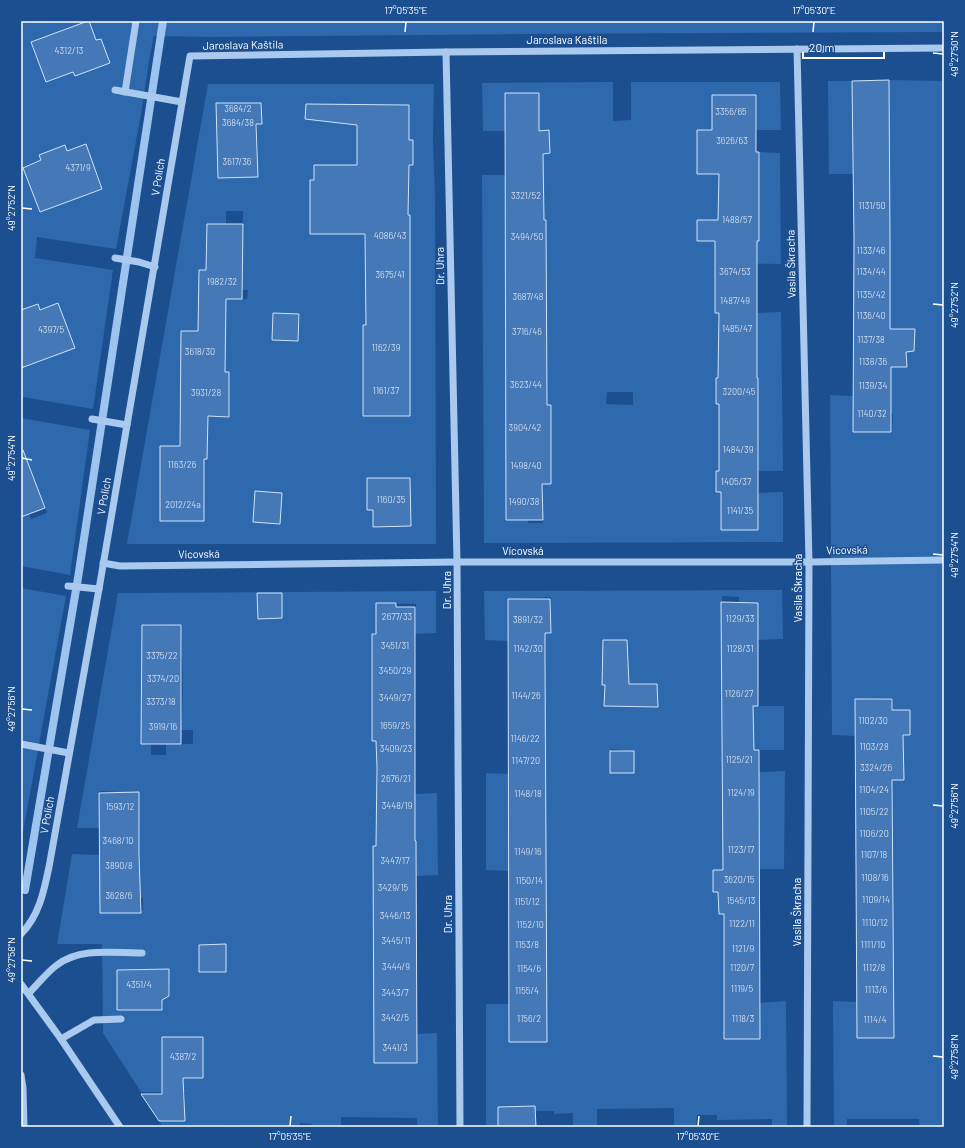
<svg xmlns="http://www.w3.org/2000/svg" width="965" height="1148" font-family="Barlow,sans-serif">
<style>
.green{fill:#2e69ad;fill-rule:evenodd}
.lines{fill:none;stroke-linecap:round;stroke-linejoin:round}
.stream{stroke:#9cc4f0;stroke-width:8}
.building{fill:#4478b7;stroke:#cfe3fa}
.minor{stroke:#a9c9ee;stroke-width:7}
.ticks{fill:none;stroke:#fff;stroke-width:1.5}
.labels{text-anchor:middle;stroke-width:3;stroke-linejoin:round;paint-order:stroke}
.number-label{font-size:9px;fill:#d0dded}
.street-label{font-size:11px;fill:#fff;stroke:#1b4f8f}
.neatline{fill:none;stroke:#fff;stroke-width:1.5}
.ticks-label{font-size:10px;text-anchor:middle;fill:#fff}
</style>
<rect width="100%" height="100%" fill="#1b4f8f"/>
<g class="green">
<path d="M23 21H944V32L527 34 212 37 154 36 150 55 141 114 116 249 37 237 35 258 113 270 93 409 23 397 21 410V368L75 347 58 303 40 310 21 311V30ZM86 144 102 189 40 212 23 168Z"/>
<path d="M889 80 944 81V1127H920L919 1119H847V1127H834L833 1001 857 1002V1038H894L892 736 910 735V710H893V698L856 699 855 736 832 735 830 395 853 396V432H892L893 414H889L891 363 897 367H907L906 352 914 351 915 330 890 329V240Z"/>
<path d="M828 81H852L853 174H829Z"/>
<path d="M613 82V121L631 120V82H780L781 130H756V95H712V130H697V174H719L718 220H697V241H759V214H752V187H759V152L780 153 781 264 716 263 719 312 718 351H756L757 313 781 312 783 471H758V434H745L719 471H716V492H721V530L758 529V493L783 492V542L484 543 482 175H506V252L546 220H544L543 176 535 154 550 153 549 131H539V93H505V131H483L482 83ZM546 273 547 405 551 406V484H542L543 523H528ZM716 378H758V419L729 404H716ZM607 392H633V405L606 404Z"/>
<path d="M208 84H434L433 141 435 198 436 544H127ZM261 103 262 123H257L258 177 216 104ZM357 104 409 105V140L413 141V165H409L357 132ZM226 211H243L242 290H248L247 299H207L199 292V270H206L207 224H226ZM365 215H409L410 295H366ZM274 313 300 315 298 341 272 340ZM363 325H410V416H364ZM181 331 226 332 225 372H229V417L198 416Z"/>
<path d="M21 418 90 430 70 575 21 566V517L29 514 31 519 47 513 30 467 21 470Z"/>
<path d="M21 588 66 596 21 843Z"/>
<path d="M782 590 783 639 758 640 757 603 739 602V597L722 596V813L759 772 785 771 784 869H760L759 832 723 870H713V892H718L719 914H724V1039H760V1003L786 1001 787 1127H772V1119L717 1120V1115H697L696 1127H674V1108L597 1109V1127H573V1113L554 1114V1111H535V1106L498 1107 499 1127H486V1004H510L509 871 486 870V773L508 774 544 633 551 632V597L508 599V641L485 640 484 591ZM603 640H627L628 657 604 658ZM611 749 633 751 634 773H610Z"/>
<path d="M436 591V633L415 634 416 604 376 603V633H372V741L377 739 376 820H415V794L437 793 438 875 416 876V842L391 845H374L373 876 374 902V1063H417V1034L437 1033 438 1127H417V1118L341 1117V1127H312V1124L300 1123 299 1127H238L237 1125H223V1127H163L159 1121H185V1092H141L103 1033 102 944H57L72 854 100 855V913L143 911V898H140L139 793 100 791V828H77L118 593ZM143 624 181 625 183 690 181 730H193V744H166V755H151V745L141 744ZM162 969V983L170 985V995L162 1000 163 1008H118L117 970Z"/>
<path d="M753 706H784V750H754Z"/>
</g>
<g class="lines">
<path class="stream" d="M25 890 78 578 163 21"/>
</g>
<g class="building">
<path d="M88 21H89L96 40 101 39 110 63 75 76 73 72 46 82 31 42Z"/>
<path d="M889 80 890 240V329H915L914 351 906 352 907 367H891V432H853L854 240 852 81Z"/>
<path d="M505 93H539V131L549 130 550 153 543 154 544 220H546L547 405H551V484H542L543 520H506Z"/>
<path d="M712 95H756V152H759V241H757V378H758V530H721V492H716V471H719V404H716V378H718L719 313H715V241H697V220H718L719 174H697V130H712Z"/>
<path d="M216 103H261L262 124H256L258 177 218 178Z"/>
<path d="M306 104 409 105V140H413V165H409L408 215H410V416H363V325H366L365 234H310V180H314V165H357V125L305 119Z"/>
<path d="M86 144 102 189 40 212 23 168 41 160 39 155 65 145 67 151Z"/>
<path d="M207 224H243L242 299H226L225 372H229V417L208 416 207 459H204V521H160V446H180L181 331H198L199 270H206Z"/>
<path d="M58 303 75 348 21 368V310L38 304 40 310Z"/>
<path d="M273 313 299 314 298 341 272 340Z"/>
<path d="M21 450H23L45 508 21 517Z"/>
<path d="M367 478H410L411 526 373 527V510H367Z"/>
<path d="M255 491 282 493 280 524 253 522Z"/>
<path d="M257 593H282V618L258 619Z"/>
<path d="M508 599H550L551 633H545V661L547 1042H509Z"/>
<path d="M721 602 758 603V706H753L754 750H759L760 1039H724V914H719L718 892H713V870H723Z"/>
<path d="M376 603H396V607H415V841H416L417 1063H374L373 846H376L377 767 376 741H372V634H376Z"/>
<path d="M142 625H181V744H141Z"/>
<path d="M603 640H627L629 684H657L658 707 604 706 605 685H602Z"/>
<path d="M855 699H892V710H910V735H903L904 780H892L894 1038H857Z"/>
<rect x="610" y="751" width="24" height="22"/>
<path d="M139 792V855L141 913H100L99 793Z"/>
<path d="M226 944V972H199V945Z"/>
<path d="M169 969V996L162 1000V1010H117V970Z"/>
<path d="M162 1037H203V1078H183L185 1121H159L141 1094H162Z"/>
<path d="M535 1106 536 1127H498V1107Z"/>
</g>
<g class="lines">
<g class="minor">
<path d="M797 49 809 562 807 1127"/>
<path d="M446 52 457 562 460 1127"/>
<path d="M115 90 182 102"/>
<path d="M125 92 136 21"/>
<path d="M115 258 139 262 155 267"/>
<path d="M92 419 127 425"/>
<path d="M103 563 120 566 457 562H809L944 560"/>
<path d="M68 586 99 589"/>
<path d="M21 744 69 753"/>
<path d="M21 934C39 916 44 891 49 867L99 589 190 56 446 52 944 48"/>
<path d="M21 984 61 1039 120 1127"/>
<path d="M29 993C38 984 47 972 57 965 80 947 114 953 142 953"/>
<path d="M61 1039 94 1020 121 1019"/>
<path d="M21 1075 23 1088 24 1127"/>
</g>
</g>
<path class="ticks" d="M405 32 406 22M813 32 814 22M933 53 943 54M22 208 32 209M933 304 943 305M22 458 32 460M933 554 943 555M22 709 32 710M933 805 943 806M22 960 32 961M933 1056 943 1057M290 1126 291 1116M698 1126 699 1116"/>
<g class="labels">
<g class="number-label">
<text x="69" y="54">4312/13</text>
<text x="238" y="112">3684/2</text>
<text x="731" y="115">3356/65</text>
<text x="238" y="126">3684/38</text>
<text x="732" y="144">3626/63</text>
<text x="237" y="165">3617/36</text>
<text x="78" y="171">4371/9</text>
<text x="526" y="199">3321/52</text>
<text x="872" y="209">1131/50</text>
<text x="737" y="223">1488/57</text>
<text x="390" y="239">4086/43</text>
<text x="527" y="240">3494/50</text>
<text x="871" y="254">1133/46</text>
<text x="735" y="275">3674/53</text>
<text x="871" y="275">1134/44</text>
<text x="390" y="278">3675/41</text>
<text x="222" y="285">1982/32</text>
<text x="871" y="298">1135/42</text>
<text x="528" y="300">3687/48</text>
<text x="735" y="304">1487/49</text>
<text x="871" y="319">1136/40</text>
<text x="737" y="332">1485/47</text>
<text x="51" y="333">4397/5</text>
<text x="527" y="335">3716/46</text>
<text x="871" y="343">1137/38</text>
<text x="386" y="351">1162/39</text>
<text x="200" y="355">3618/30</text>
<text x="873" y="365">1138/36</text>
<text x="526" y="388">3623/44</text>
<text x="873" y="389">1139/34</text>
<text x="386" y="394">1161/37</text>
<text x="739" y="395">3200/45</text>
<text x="206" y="396">3931/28</text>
<text x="872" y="417">1140/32</text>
<text x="525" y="431">3904/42</text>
<text x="738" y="453">1484/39</text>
<text x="182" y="468">1163/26</text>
<text x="526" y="469">1498/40</text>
<text x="736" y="485">1405/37</text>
<text x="391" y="503">1160/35</text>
<text x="524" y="505">1490/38</text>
<text x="183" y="508">2012/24a</text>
<text x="740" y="514">1141/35</text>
<text x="397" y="620">2677/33</text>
<text x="740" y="622">1129/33</text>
<text x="528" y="623">3891/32</text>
<text x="395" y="649">3451/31</text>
<text x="528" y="652">1142/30</text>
<text x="740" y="652">1128/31</text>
<text x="162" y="659">3375/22</text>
<text x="395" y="674">3450/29</text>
<text x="163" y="682">3374/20</text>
<text x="739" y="697">1126/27</text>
<text x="526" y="699">1144/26</text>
<text x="395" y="701">3449/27</text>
<text x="161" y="705">3373/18</text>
<text x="873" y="724">1102/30</text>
<text x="395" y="729">1659/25</text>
<text x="163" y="730">3919/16</text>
<text x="525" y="742">1146/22</text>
<text x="874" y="750">1103/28</text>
<text x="396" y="752">3409/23</text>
<text x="739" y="763">1125/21</text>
<text x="526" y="764">1147/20</text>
<text x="876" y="771">3324/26</text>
<text x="396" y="782">2676/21</text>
<text x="874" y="793">1104/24</text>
<text x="741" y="796">1124/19</text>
<text x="528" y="797">1148/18</text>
<text x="397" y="809">3448/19</text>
<text x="120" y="810">1593/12</text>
<text x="874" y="815">1105/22</text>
<text x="874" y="837">1106/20</text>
<text x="118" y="844">3468/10</text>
<text x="741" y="853">1123/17</text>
<text x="528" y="855">1149/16</text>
<text x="874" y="858">1107/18</text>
<text x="395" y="864">3447/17</text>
<text x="119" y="869">3890/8</text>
<text x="875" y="881">1108/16</text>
<text x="739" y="883">3620/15</text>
<text x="529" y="884">1150/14</text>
<text x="393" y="891">3429/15</text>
<text x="119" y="899">3628/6</text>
<text x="876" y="903">1109/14</text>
<text x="741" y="904">1545/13</text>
<text x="527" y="905">1151/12</text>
<text x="395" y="919">3446/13</text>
<text x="875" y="926">1110/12</text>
<text x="742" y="927">1122/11</text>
<text x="530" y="928">1152/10</text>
<text x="396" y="944">3445/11</text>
<text x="527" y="948">1153/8</text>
<text x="873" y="948">1111/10</text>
<text x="743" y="952">1121/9</text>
<text x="396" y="970">3444/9</text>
<text x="742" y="971">1120/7</text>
<text x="874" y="971">1112/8</text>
<text x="529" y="972">1154/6</text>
<text x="139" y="988">4351/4</text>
<text x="742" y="992">1119/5</text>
<text x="876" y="993">1113/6</text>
<text x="527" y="994">1155/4</text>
<text x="395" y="996">3443/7</text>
<text x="395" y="1021">3442/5</text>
<text x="529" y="1022">1156/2</text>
<text x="743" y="1022">1118/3</text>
<text x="875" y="1023">1114/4</text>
<text x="395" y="1051">3441/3</text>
<text x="183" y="1060">4387/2</text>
</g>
<g class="street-label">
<text x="567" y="44">Jaroslava Kaštila</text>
<text transform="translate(243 45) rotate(-1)" y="4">Jaroslava Kaštila</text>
<text transform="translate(158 177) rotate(-81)" y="4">V Polích</text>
<text transform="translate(791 264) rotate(-91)" y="4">Vasila Škracha</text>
<text transform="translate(440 266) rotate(-91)" y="4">Dr. Uhra</text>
<text transform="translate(104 496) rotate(-80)" y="4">V Polích</text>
<text transform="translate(847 550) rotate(-1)" y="4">Vícovská</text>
<text x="523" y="555">Vícovská</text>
<text transform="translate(199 554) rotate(-1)" y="4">Vícovská</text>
<text transform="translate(798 588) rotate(-90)" y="4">Vasila Škracha</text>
<text transform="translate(447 590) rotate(-90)" y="4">Dr. Uhra</text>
<text transform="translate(47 815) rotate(-80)" y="4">V Polích</text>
<text transform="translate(797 912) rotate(-90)" y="4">Vasila Škracha</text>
<text transform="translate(448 914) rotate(-90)" y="4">Dr. Uhra</text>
</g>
</g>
<rect width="965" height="1148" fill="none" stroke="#1b4f8f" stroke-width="44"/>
<path d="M803 52v6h81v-6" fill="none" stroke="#ffffff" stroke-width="2"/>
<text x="809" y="52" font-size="12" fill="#ffffff" stroke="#1b4f8f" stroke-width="3" paint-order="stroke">20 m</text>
<rect x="22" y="22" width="921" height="1104" class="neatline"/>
<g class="ticks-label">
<text x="406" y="14">17°05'35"E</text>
<text x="814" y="14">17°05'30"E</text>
<text transform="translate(954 54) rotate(-90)" y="4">49°27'50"N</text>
<text transform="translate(11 208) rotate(-90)" y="4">49°27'52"N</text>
<text transform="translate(954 305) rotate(-90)" y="4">49°27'52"N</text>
<text transform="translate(11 458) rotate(-90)" y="4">49°27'54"N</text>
<text transform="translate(954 555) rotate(-90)" y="4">49°27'54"N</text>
<text transform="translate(11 709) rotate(-90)" y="4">49°27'56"N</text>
<text transform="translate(954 806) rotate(-90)" y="4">49°27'56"N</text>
<text transform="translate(11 960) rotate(-90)" y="4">49°27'58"N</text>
<text transform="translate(954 1057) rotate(-90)" y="4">49°27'58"N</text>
<text x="290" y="1140">17°05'35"E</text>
<text x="698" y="1140">17°05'30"E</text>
</g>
</svg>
